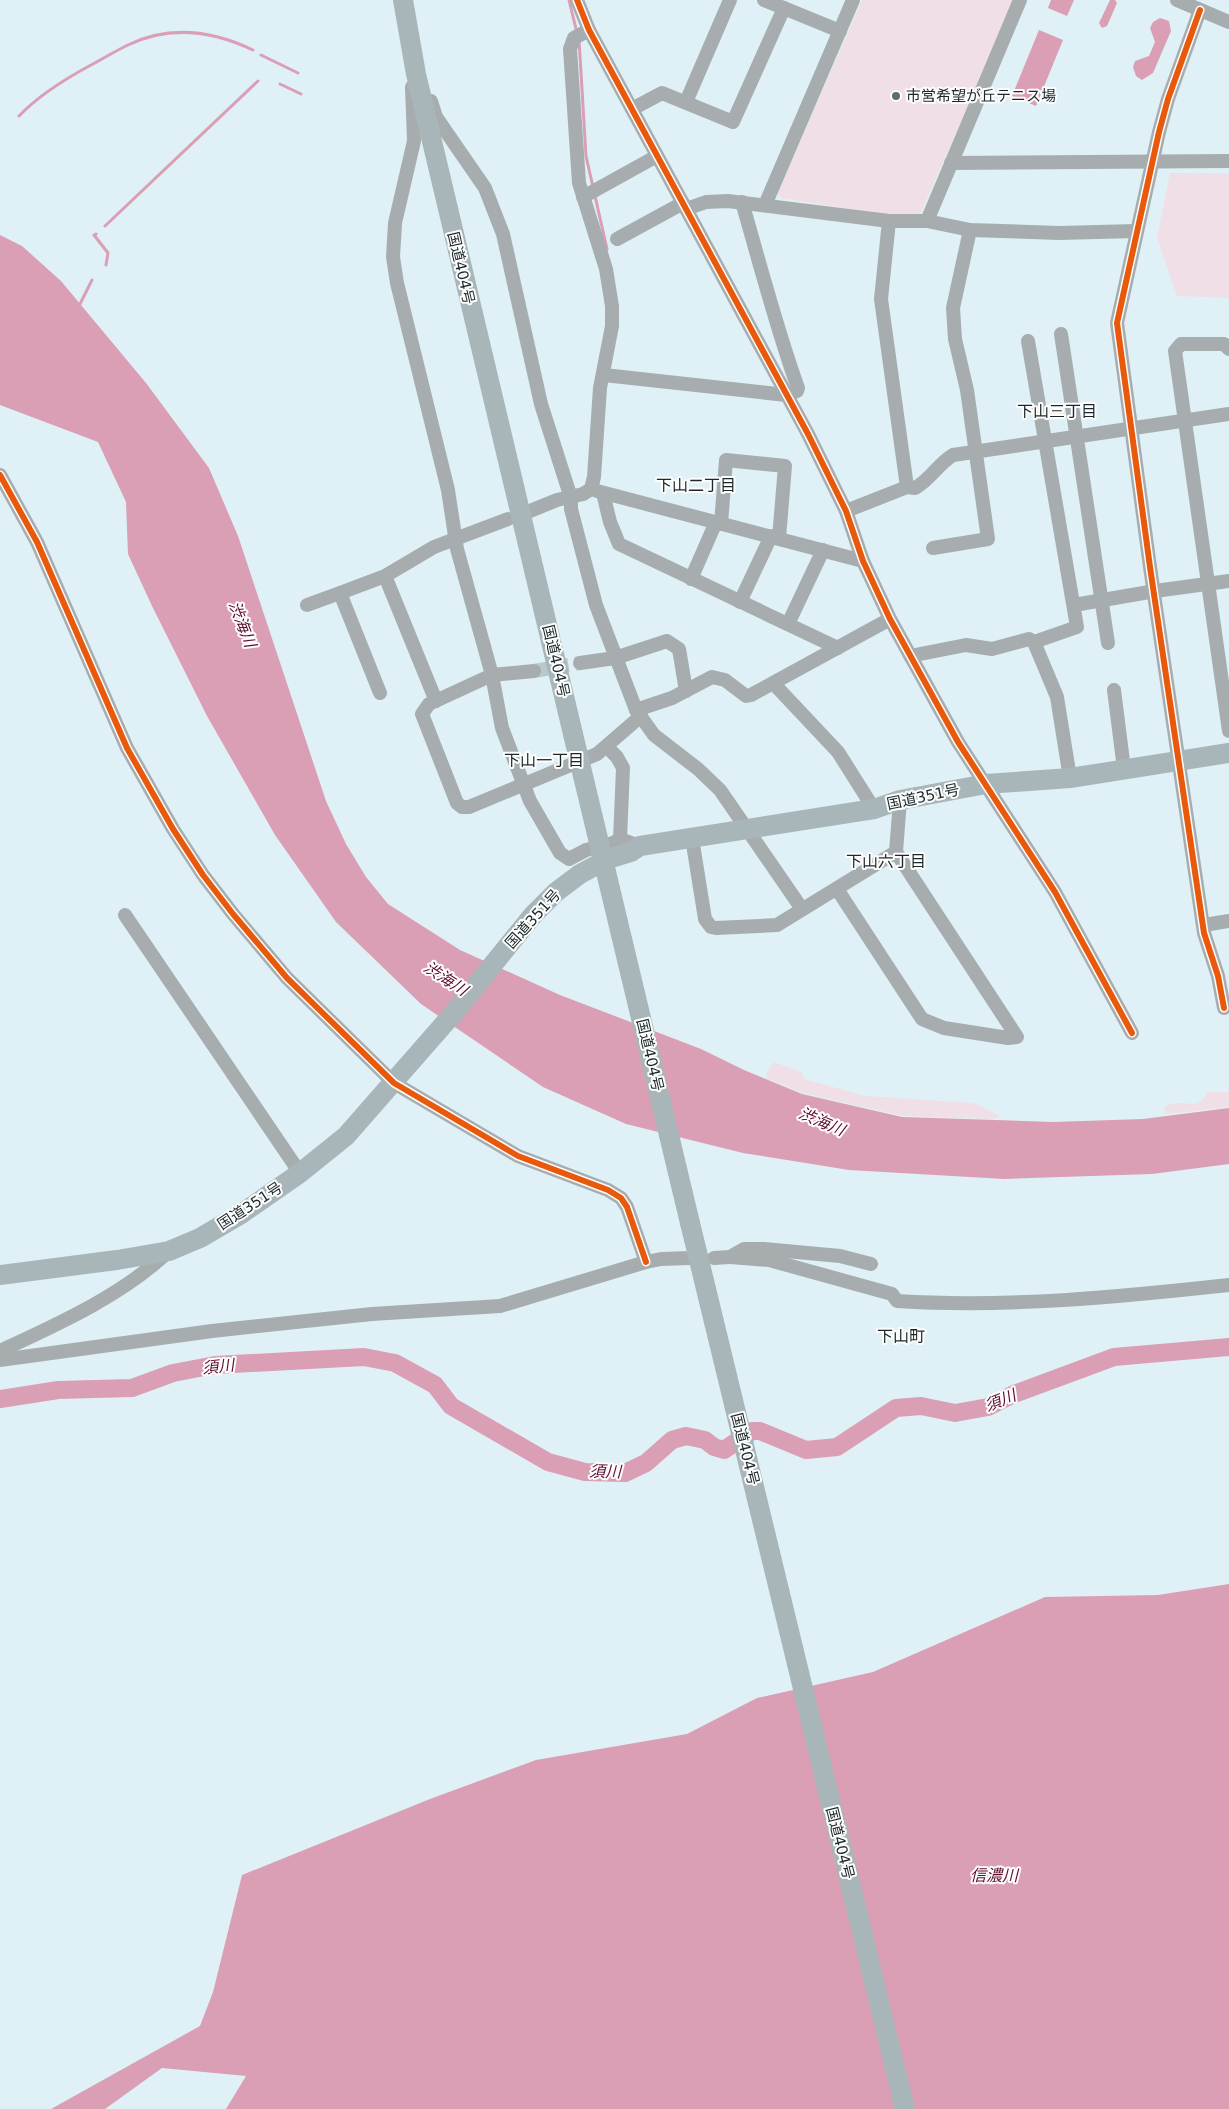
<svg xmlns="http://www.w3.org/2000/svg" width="1229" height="2109" font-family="'DejaVu Sans','Noto Sans JP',sans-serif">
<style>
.green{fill:#f0dfe7}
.water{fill:#da9fb4}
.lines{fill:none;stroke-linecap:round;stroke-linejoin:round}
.stream{stroke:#da9fb4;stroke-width:3}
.river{stroke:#da9fb4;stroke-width:18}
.minor-tunnel{stroke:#b8c9cd;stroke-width:14;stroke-dasharray:14 7;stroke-linecap:butt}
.minor{stroke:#a7adaf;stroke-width:14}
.highway{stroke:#a9b6b9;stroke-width:20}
.highway-bridge{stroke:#a9b6b9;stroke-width:20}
.cycleway-casing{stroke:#fdfdfd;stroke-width:9}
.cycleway{stroke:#e8590c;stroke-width:6}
.poi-dot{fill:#606e71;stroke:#fdfdfd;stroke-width:2}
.labels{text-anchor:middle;stroke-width:4;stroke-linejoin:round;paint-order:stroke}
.poi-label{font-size:15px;fill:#1b272a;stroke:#fdfdfd;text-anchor:start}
.street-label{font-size:15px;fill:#1b272a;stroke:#fdfdfd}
.neighbourhood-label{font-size:16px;fill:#1b272a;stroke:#fdfdfd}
.water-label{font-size:16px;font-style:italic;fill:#5f0c30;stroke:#fdfdfd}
</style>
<rect width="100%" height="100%" fill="#dff1f6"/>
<g class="green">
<path d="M862 0H1015L920 214 914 219 781 198 778 193Z"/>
<path d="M1170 173H1229V298L1177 296 1157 238Z"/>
<path d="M774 1062 801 1072 804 1079 865 1096 974 1103 1000 1116 998 1118 989 1119 903 1116 803 1093 766 1078 767 1072Z"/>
<path d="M1208 1092H1229V1107L1166 1114 1164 1107C1169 1105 1175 1102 1181 1103 1196 1104 1199 1107 1208 1092Z"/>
</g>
<g class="water">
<path d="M1051 0H1074L1067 16 1048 8Z"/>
<path d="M1110 0H1115L1117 3 1107 26 1102 28 1099 23Z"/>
<path d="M1160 18 1169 21 1171 31 1153 73 1142 80 1136 76 1133 67 1135 61 1149 56 1155 42 1150 28 1153 22Z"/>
<path d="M1039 30 1063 40 1036 106 1012 96Z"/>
<path d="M0 235 22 246 61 281 146 383 209 468 238 536 326 801 346 844 366 877 388 904 460 950 560 995 701 1049 744 1070 802 1094 902 1117 1053 1122 1143 1119 1229 1108V1164L1152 1174 1004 1179 849 1170 743 1153 626 1124 543 1087 421 1004 336 922 275 835 207 716 152 606 128 554 126 502 98 442 0 405Z"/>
<path d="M1229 1584V2109H226L246 2076 162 2068 105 2109H51L200 2026 213 1992 242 1875 430 1799 536 1760 687 1734 757 1698 873 1672 1045 1597 1158 1595Z"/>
</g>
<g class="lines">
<g class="stream">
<path d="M569 0 577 33"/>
<path d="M579 39 586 156 593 187"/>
<path d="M261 55 298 73"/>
<path d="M280 84 301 94"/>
<path d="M19 116C39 95 65 79 91 65 103 59 115 51 128 45 169 25 213 31 253 50"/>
<path d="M595 196 607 249"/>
<path d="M105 226 258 81"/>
<path d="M96 234 94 235 108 253 106 265"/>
<path d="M78 308 92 280"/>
</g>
<path class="river" d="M0 1399 58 1390 132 1388 173 1373 215 1365 364 1357 395 1363 435 1385 451 1406 548 1462 585 1472 625 1473 646 1463 672 1440 686 1436 705 1440 714 1447 724 1450 752 1431H760L806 1450 837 1447 896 1408 921 1406 955 1413 988 1407 1014 1394 1114 1357 1229 1347"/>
<path class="minor-tunnel" d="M534 671 580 663"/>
<g class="minor">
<path d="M577 0 589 30 808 434 846 511 863 561 890 619 958 742 1055 892 1132 1033"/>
<path d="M764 0 840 31"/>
<path d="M1177 0 1229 22"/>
<path d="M1200 10 1168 99 1159 132 1117 323 1150 567 1204 933 1218 976 1224 1008"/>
<path d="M412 87 414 141 395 223 393 257 397 283 448 490 457 549 492 675 502 728 530 801 560 853 569 859 586 850 613 843 620 839 640 846"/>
<path d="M431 101 436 117 485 188 503 234 541 404 571 498V509L596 605 636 710 654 735 698 769 720 790 802 909"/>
<path d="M686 102 730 0"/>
<path d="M632 109 662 93 733 122 784 8"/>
<path d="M951 163 1229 161"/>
<path d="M583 197 657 156"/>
<path d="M765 205 853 0"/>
<path d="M686 209 706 202 728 201 889 221H927L970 230 1059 233 1136 231"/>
<path d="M889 221 881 299 907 487"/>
<path d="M927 221 1020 0"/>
<path d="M617 239 683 203"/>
<path d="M1061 334 1108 643"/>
<path d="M1229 349 1224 344H1181L1175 351 1229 731"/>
<path d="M604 375 786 395 797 391 798 388C776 327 760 264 742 202"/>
<path d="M0 475 37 542 127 748 173 829 203 875 233 914 287 978 394 1083 518 1156 608 1190 621 1198 627 1207 646 1262"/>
<path d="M597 491 863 561"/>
<path d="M603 493 610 522 619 544 838 648"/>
<path d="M530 511 557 500 583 494 591 489 594 477 600 388 612 326V306L606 269 579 183 570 49 574 38 589 30"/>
<path d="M846 511 907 487 915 488C930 480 938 464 953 455L1229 414"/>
<path d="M721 524 726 460 785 466 779 538"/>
<path d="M933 548 988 539 967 390 955 339 953 308 970 230"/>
<path d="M385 576 436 701"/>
<path d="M691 579 716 522"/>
<path d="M740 602 771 536"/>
<path d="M307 605 340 593"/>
<path d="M1074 605 1155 591 1229 581"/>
<path d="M788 624 823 550"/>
<path d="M1034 642 1057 697 1070 778"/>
<path d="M910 656 966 645 992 649 1029 639 1034 642 1077 627 1028 341"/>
<path d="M580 663 615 658 667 641 679 649 686 691"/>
<path d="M534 671 492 675 429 704 422 714 457 803 462 807H469L597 754 641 716"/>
<path d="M774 684 838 752 874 809"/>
<path d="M1114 690 1124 769"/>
<path d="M380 693 340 593 385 576 434 547 508 519"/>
<path d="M636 710 672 698 712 677 725 680 746 696 751 695 890 619"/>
<path d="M607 747 617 757 623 768 620 839"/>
<path d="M692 838 705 919 711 927 716 928 777 925 896 852"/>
<path d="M837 889 922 1019 944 1028 1008 1038 1017 1037 896 852 900 800"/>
<path d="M125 915 300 1173"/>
<path d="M1204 925 1229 921"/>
<path d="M730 1257 769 1260 892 1294 897 1301C1008 1308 1119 1297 1229 1285"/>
<path d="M714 1258 730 1257 744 1249H764L840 1256 871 1264"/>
<path d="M0 1351C58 1324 121 1296 168 1252"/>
<path d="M0 1360 212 1331 372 1314 500 1306 646 1262 661 1259 690 1258"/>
</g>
<g class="highway">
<path d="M403 0 416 74 573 734"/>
<path d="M690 1223 905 2109"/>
<path d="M0 1275 117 1260 169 1251 200 1238 241 1214 300 1173 346 1136 452 1015 533 915 556 892 580 874 608 859 631 852 640 846 874 809 900 800 986 784 1070 778 1229 753"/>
</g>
<path class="highway-bridge" d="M573 734 690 1223"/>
<g class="cycleway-casing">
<g id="cycleway">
<path d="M577 0 589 30 808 434 846 511 863 561 890 619 958 742 1055 892 1132 1033"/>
<path d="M1200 10 1168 99 1159 132 1117 323 1150 567 1204 933 1218 976 1224 1008"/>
<path d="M0 475 37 542 127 748 173 829 203 875 233 914 287 978 394 1083 518 1156 608 1190 621 1198 627 1207 646 1262"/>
</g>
</g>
<use href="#cycleway" class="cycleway"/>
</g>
<circle class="poi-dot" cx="896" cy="96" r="5"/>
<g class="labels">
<g class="poi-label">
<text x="906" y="101">市営希望が丘テニス場</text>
</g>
<g class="street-label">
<text transform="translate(461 268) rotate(77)" y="5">国道404号</text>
<text transform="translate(556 661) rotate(77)" y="5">国道404号</text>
<text transform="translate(923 797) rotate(-12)" y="5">国道351号</text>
<text transform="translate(533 919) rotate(-48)" y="5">国道351号</text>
<text transform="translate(650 1055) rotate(77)" y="5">国道404号</text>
<text transform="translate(250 1206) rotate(-33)" y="5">国道351号</text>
<text transform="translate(745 1449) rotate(76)" y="5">国道404号</text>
<text transform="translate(840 1843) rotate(76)" y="5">国道404号</text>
</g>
<g class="neighbourhood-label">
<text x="1057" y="417">下山三丁目</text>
<text x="696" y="491">下山二丁目</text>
<text x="544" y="766">下山一丁目</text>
<text x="886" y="867">下山六丁目</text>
<text x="901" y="1342">下山町</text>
</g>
<g class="water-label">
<text transform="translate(243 624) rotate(69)" y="6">渋海川</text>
<text transform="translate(446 978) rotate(33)" y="6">渋海川</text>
<text transform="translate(822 1121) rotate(23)" y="6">渋海川</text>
<text transform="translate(218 1366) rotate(-6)" y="6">須川</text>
<text transform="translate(1000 1400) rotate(-22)" y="6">須川</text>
<text transform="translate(605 1471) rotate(1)" y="6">須川</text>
<text x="994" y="1881">信濃川</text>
</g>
</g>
</svg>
